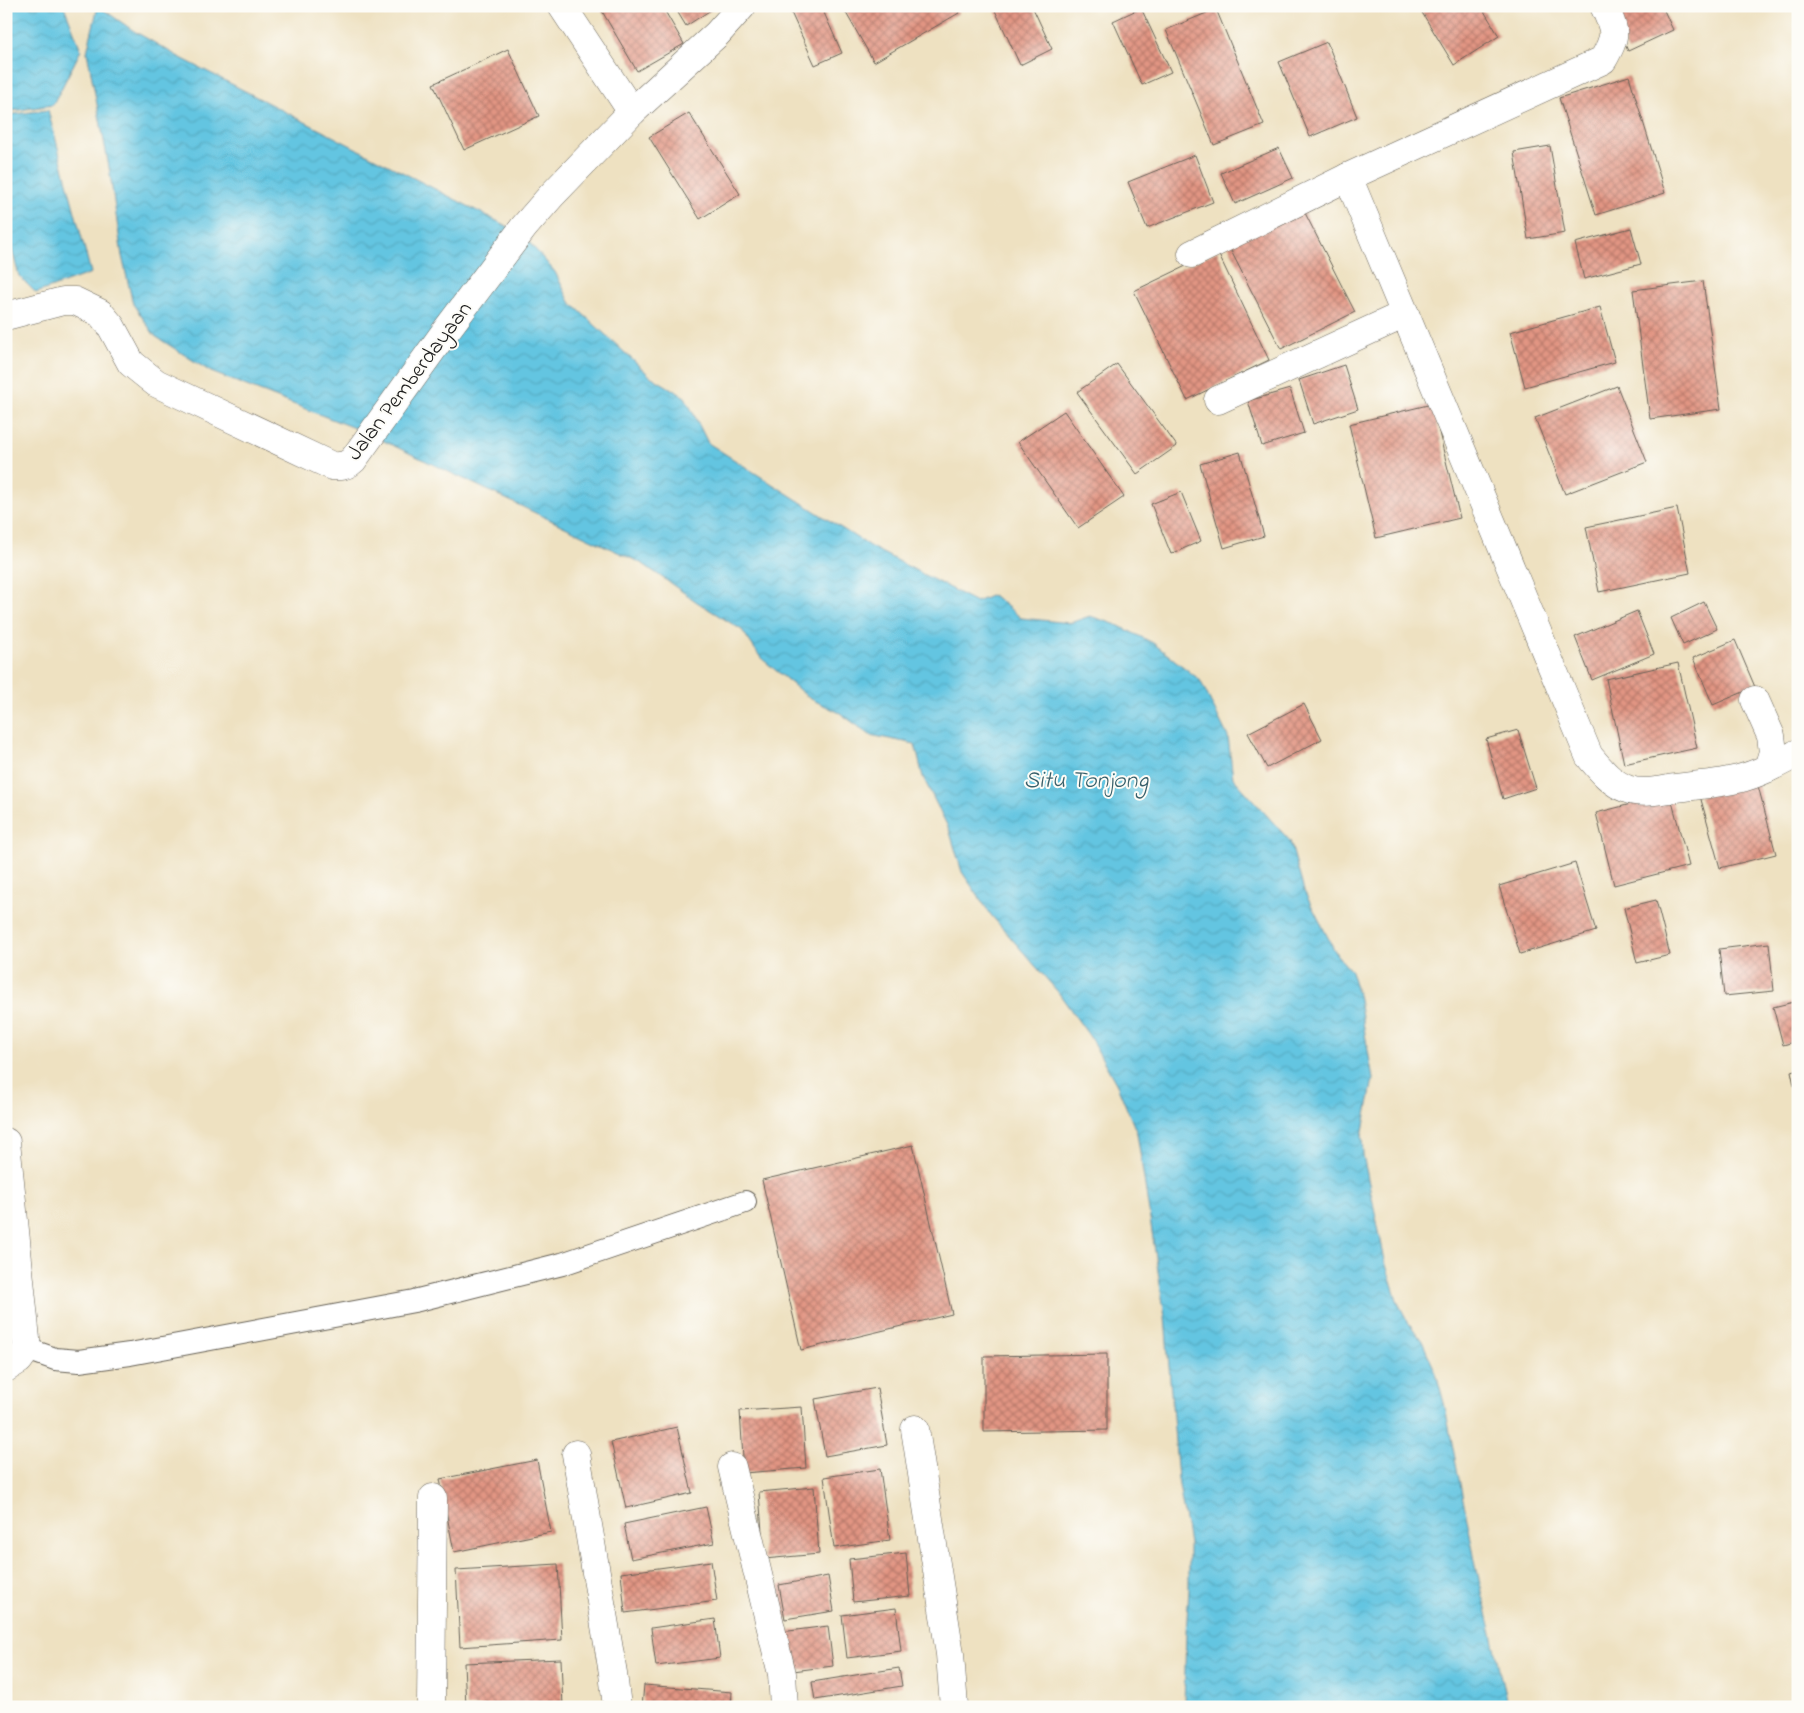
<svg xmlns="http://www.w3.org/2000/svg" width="1804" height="1713" font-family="'Indie Flower',sans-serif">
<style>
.water{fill:url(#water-waves);stroke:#40707e}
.building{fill:url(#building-cross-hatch)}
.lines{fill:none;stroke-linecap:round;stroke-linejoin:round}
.lane-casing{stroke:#666156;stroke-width:24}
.street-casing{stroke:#666156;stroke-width:29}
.lane{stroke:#fff;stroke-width:22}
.street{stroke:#fff;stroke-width:28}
.labels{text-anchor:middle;stroke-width:4;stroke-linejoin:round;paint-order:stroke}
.street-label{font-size:22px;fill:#1c1c1c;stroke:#fdfcf7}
.water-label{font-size:24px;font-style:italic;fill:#38606b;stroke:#fdfcf7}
</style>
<defs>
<pattern id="water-waves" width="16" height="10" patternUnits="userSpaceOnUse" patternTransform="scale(1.25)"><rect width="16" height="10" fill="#63c5e1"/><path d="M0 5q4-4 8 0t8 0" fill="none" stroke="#55a9c0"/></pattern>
<pattern id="building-cross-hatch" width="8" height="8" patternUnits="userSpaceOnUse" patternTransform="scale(1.25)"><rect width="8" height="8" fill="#e29583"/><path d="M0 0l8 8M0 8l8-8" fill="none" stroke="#b6796a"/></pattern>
</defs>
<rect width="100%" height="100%" fill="#fdfcf7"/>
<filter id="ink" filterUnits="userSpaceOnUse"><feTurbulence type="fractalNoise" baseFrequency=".02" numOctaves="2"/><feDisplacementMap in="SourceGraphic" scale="10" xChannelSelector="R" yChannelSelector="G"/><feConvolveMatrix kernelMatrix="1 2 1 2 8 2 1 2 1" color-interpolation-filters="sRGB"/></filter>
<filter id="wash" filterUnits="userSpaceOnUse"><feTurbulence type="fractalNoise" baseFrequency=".0096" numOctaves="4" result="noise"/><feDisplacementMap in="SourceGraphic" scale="20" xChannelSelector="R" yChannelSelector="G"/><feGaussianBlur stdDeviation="1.12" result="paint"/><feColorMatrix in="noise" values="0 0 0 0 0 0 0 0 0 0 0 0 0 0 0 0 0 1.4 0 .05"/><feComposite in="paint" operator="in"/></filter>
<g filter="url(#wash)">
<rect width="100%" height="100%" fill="#eee1c1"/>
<g class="water">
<path d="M6 6H64L81 50 53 105 6 112Z"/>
<path d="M98 6 134 31 179 57 522 234 555 272 570 302 650 376 685 397 708 443 871 547 976 602 993 595 1021 618 1070 623 1090 616 1117 625 1153 643 1200 680 1228 737 1233 778 1290 841 1304 891 1337 955 1351 971 1358 994 1373 1079 1362 1136 1363 1155 1386 1265 1398 1303 1408 1322 1422 1341 1436 1373 1445 1407 1476 1566 1509 1707H1184L1186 1632 1189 1590V1544L1178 1479 1165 1317 1137 1133 1117 1085 1090 1037 1058 992 991 915 962 872 949 829 923 777 915 744 870 735 840 713 809 698 761 658 742 630 697 602 643 564 367 433 211 372 155 336 133 304 122 256 109 167 87 52Z"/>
<path d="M48 110 91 273 36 293 19 276 6 227V115Z"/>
</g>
<g id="blocks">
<g class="building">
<path d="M599 6H662L684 44 637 71Z"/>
<path d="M674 6H717L686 26Z"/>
<path d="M788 6H821L842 53 815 65Z"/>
<path d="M842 6H955L959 13 874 62Z"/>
<path d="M993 6H1032L1052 49 1020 65Z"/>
<path d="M1418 6H1481L1499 36 1454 65Z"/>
<path d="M1608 6H1662L1673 30 1628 51Z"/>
<path d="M1141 8 1171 72 1142 85 1113 21Z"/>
<path d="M1216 9 1264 125 1214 145 1166 30Z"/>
<path d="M1327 42 1357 117 1310 137 1279 62Z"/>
<path d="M508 49 539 116 464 150 433 84Z"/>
<path d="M1629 76 1665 193 1596 215 1559 98Z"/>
<path d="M689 113 740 194 700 219 649 137Z"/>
<path d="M1550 146 1565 233 1528 239 1514 152Z"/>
<path d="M1279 148 1293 178 1235 204 1221 173Z"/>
<path d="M1195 155 1213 202 1147 228 1128 182Z"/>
<path d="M1302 207 1355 312 1281 349 1228 245Z"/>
<path d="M1631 228 1641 264 1584 279 1575 243Z"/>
<path d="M1217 251 1269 360 1187 400 1134 291Z"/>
<path d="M1703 281 1721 409 1650 419 1633 290Z"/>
<path d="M1600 307 1615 362 1525 387 1510 332Z"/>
<path d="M1117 364 1177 446 1137 474 1077 392Z"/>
<path d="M1344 365 1358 409 1313 424 1299 380Z"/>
<path d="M1617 386 1647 462 1565 494 1535 418Z"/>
<path d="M1290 389 1304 433 1262 446 1248 401Z"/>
<path d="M1432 404 1460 518 1376 538 1349 424Z"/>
<path d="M1064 411 1124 497 1078 528 1018 442Z"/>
<path d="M1240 452 1264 536 1224 548 1200 464Z"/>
<path d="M1181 492 1201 541 1171 554 1151 504Z"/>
<path d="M1677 508 1690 573 1599 592 1586 527Z"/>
<path d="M1704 602 1717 629 1683 645 1671 618Z"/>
<path d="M1637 611 1654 654 1592 680 1575 637Z"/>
<path d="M1735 640 1755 687 1713 705 1693 658Z"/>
<path d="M1678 663 1697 748 1624 764 1606 679Z"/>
<path d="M1304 704 1322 739 1267 768 1248 733Z"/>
<path d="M1518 730 1536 788 1503 799 1486 739Z"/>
<path d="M1757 782 1776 854 1720 868 1700 796Z"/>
<path d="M1670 794 1689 866 1614 885 1596 813Z"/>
<path d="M1575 863 1596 931 1520 954 1499 886Z"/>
<path d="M1656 900 1670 955 1637 963 1624 908Z"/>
<path d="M1769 943 1774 991 1724 996 1719 949Z"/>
<path d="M1798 1001V1041L1783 1045 1773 1007Z"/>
<path d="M1798 1069V1100H1797L1791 1071Z"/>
<path d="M913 1145 952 1314 801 1350 762 1180Z"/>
<path d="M1107 1354V1430L984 1432V1356Z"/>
<path d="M877 1388 887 1445 825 1456 815 1399Z"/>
<path d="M802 1407 806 1468 744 1473 740 1411Z"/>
<path d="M677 1427 692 1493 626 1508 611 1442Z"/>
<path d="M537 1460 551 1532 454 1552 440 1479Z"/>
<path d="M880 1469 890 1540 834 1548 824 1477Z"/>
<path d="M814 1487 819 1554 764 1559 759 1492Z"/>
<path d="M706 1507 714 1543 631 1559 624 1524Z"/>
<path d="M906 1553 910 1596 853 1602 849 1559Z"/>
<path d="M711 1561 717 1601 625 1613 621 1573Z"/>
<path d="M558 1564 562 1640 460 1647 456 1570Z"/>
<path d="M828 1576 834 1611 785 1619 779 1585Z"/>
<path d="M896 1608 901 1651 847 1658 842 1615Z"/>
<path d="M715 1619 720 1658 656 1666 651 1628Z"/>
<path d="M828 1626 833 1666 785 1672 781 1632Z"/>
<path d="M561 1659 563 1707H466L464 1663Z"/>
<path d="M899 1668 902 1686 815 1700 812 1682Z"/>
<path d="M644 1685 732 1692 731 1707H642Z"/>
</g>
</g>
</g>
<g filter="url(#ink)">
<use href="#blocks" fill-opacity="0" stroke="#666156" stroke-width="1"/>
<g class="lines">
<g class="lane-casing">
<path id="lane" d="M27 1349 55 1359 79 1361 130 1354 414 1301 562 1264 745 1202"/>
</g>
<g class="street-casing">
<g id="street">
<path d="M562 6 632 112"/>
<path d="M1348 177 1589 756C1600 769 1611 783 1627 789 1642 795 1660 790 1676 788 1697 785 1717 784 1738 779 1759 774 1779 763 1798 753"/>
<path d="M1192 254 1348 177 1603 60C1617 35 1616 32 1604 6"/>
<path d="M6 316 63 301H75L100 313 111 326 131 363 156 383 332 466C340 467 347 466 353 460L445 332 524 227 551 196 632 112 717 34 742 6"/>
<path d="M1218 400 1405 314"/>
<path d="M1755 700 1771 736 1773 752 1768 768"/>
<path d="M6 1142 27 1349 19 1360 6 1368"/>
<path d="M915 1429 950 1654 954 1707"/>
<path d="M576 1454 613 1673 617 1707"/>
<path d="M732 1467 782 1674 784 1707"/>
<path d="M431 1707 433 1498"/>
</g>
</g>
<use href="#lane" class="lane"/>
<use href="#street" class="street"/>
</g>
</g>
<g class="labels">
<g class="street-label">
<text transform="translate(408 380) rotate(-53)" y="8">Jalan Pemberdayaan</text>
</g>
<g class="water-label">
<text x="1086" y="787">Situ Tonjong</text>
</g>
</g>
<rect width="1804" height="1713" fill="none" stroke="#fdfcf7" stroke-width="25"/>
</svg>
